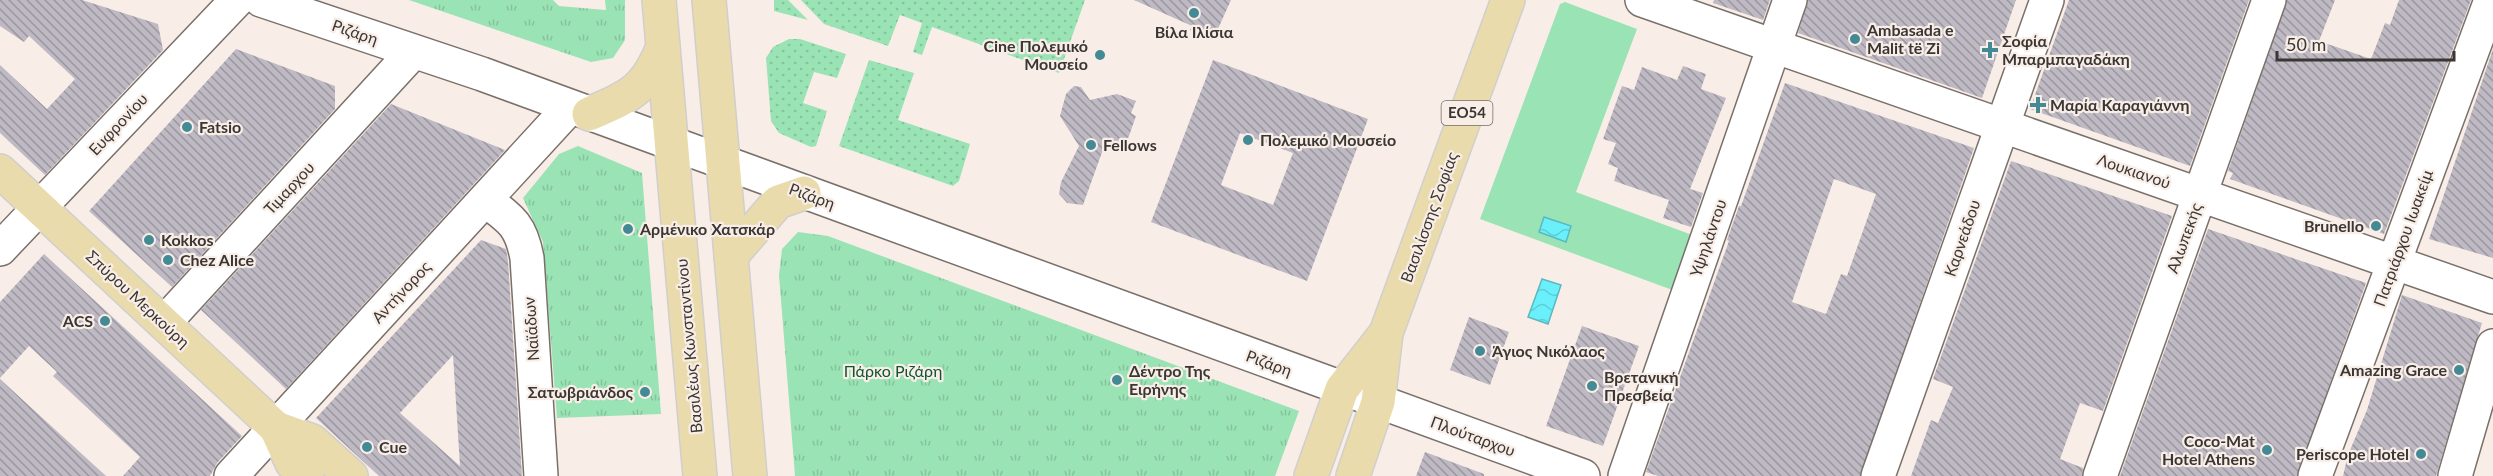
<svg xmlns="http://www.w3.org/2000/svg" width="2493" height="476" font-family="Lato,sans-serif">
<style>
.grass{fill:url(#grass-dots)}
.park{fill:url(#park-tufts)}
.garden{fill:#9ae3b5}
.water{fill:url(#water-waves);stroke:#5cb8bf;stroke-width:1.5}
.building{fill:url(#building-back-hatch);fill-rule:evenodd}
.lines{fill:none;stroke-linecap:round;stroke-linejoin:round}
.minor-casing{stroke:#7a706a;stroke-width:36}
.major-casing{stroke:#d0cfce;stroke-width:36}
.minor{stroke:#fff;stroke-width:33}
.major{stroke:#e9dbac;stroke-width:33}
.poi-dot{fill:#448a94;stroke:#f9eee7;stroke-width:2}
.labels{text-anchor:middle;stroke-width:4.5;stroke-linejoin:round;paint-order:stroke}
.shield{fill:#f9eee7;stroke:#736d69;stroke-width:1.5}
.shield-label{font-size:15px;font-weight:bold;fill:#3a3633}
.poi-label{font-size:16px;font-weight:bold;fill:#3a3633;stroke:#f9eee7;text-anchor:start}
.street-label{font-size:16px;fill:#3a3633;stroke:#f9eee7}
.park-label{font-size:16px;fill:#0d5431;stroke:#f9eee7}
</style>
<defs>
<pattern id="grass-dots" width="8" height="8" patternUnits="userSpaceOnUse" patternTransform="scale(1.5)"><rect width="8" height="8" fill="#9ae3b5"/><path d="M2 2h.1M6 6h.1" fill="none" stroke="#85c39c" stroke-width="1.8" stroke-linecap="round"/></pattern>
<pattern id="park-tufts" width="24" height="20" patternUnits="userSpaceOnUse" patternTransform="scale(1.5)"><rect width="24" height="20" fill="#9ae3b5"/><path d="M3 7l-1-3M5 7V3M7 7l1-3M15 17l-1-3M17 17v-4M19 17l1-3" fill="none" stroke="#85c39c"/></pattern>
<pattern id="water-waves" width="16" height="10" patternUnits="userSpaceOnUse" patternTransform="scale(1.5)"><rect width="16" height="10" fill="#6af0fb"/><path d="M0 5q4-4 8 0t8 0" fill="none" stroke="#5dced8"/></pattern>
<pattern id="building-back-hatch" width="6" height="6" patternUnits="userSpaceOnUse" patternTransform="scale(1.5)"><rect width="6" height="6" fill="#beb9c3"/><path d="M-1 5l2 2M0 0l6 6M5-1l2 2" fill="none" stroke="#9b979f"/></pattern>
</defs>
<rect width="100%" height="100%" fill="#f9eee7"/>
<g class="grass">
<path d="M774 0H788L808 20 774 11Z"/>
<path d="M801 0H1085L1059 73 932 27 922 55 913 52 922 23 900 15 888 46 824 24Z"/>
<path d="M789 39H800L846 54 837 78 814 72 803 103 827 111 816 146 811 147 779 133 771 121 766 58 773 47Z"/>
<path d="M869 60 914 73 898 120 970 144 959 181 953 186 839 146Z"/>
</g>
<g class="park">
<path d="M409 0H553L559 6 606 10 605 0H625V40L613 58 591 62Z"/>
<path d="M578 146 642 173 661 414 557 418 543 242 523 198 559 154Z"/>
<path d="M798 232 828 236 1299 411 1275 476H795L779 275 782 249Z"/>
</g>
<path class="garden" d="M1565 2 1637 29 1576 192 1695 236 1675 291 1480 219 1560 4Z"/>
<g class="water">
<path d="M1544 217 1571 226 1566 242 1539 232Z"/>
<path d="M1542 279 1561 285 1548 324 1528 317Z"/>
</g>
<g class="building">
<path d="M0 0H82L158 24 163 50 45 175 0 133V65L47 109 75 79 29 36 24 42 0 26Z"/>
<path d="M1134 0H1231L1213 40 1190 30 1192 26Z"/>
<path d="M1714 0H1770L1763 20 1713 3Z"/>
<path d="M1808 0H2016L1982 98 1798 33Z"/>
<path d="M2069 0H2249L2190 166 2030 109Z"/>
<path d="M2287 0H2335L2319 41 2371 59 2385 23 2390 25 2399 0H2471L2384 234 2230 179 2233 173 2228 171Z"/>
<path d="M236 49 335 86V109L172 287 89 211Z"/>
<path d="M2493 49V258L2429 239Z"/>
<path d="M1213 60 1368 119 1307 281 1151 222ZM1240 133 1293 153 1273 205 1221 185Z"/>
<path d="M1683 66 1706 74 1701 89 1726 98 1690 189 1703 193 1691 227 1663 218 1669 200 1614 181 1618 168 1608 164 1616 143 1603 139 1622 86 1634 90 1642 67 1677 80Z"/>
<path d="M1785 83 1974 148 1860 476H1658L1646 472 1729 241 1727 240 1739 206H1741ZM1834 179 1876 194 1847 276 1841 274 1826 314 1792 302Z"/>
<path d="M1074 86 1081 87 1090 100 1117 94 1136 101 1131 113 1136 116 1124 150 1105 144 1083 205 1067 203 1059 194 1061 182 1079 146 1060 116 1066 94Z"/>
<path d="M391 104 505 150 286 389 201 310Z"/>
<path d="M2011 161 2172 216 2103 411 2080 403 2060 459 2083 468 2082 476H1911L1931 420 1938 423 1953 387 1933 379Z"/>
<path d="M2208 229 2366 283 2297 476H2120Z"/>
<path d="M481 240 506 249 508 261 522 476H379L316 418ZM453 355 460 466 400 413Z"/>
<path d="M44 254 242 436 217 463 210 476H123L140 457 53 376 57 372 29 346 0 378V302Z"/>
<path d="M2402 295 2482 323 2436 476H2343L2348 455 2367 410Z"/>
<path d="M1469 317 1509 332 1490 385 1450 370Z"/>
<path d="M1582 326 1639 346 1603 446 1546 426Z"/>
<path d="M0 379 37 413 106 476H0Z"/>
<path d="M1425 452 1484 474V476H1416Z"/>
</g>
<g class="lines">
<g class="minor-casing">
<g id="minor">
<path d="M261 0 482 74 1583 476"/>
<path d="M1642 0 2493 297"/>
<path d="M485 200C511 219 521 225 527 258L541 476"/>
<path d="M0 249 237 0"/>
<path d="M164 323 413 52"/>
<path d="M231 476 570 107"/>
<path d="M1625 476 1790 0"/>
<path d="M1878 476 2047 0"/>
<path d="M2100 476 2269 0"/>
<path d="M2315 476 2491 0"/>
<path d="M2455 476 2493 346"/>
</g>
</g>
<g class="major-casing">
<g id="major">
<path d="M659 0 700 476"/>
<path d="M709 0 750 476"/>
<path d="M589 114C630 96 645 91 663 47"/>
<path d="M0 171 276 428 292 463 307 476"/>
<path d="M731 256 778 202 804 193"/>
<path d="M276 428 312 441 351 476"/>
<path d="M1311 476 1342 389 1386 333"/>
<path d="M1353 476 1378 402 1386 333 1508 0"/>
</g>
</g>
<use href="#minor" class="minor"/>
<use href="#major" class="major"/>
</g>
<g class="poi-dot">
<circle cx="1194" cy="13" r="6"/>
<circle cx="1855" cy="39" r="6"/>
<path d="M1987 41h6v6h6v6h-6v6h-6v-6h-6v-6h6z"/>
<circle cx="1100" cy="55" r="6"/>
<path d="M2035 96h6v6h6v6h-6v6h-6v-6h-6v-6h6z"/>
<circle cx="187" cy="127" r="6"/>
<circle cx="1248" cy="140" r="6"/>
<circle cx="1091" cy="145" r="6"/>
<circle cx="2376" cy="226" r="6"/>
<circle cx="628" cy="229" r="6"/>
<circle cx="149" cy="240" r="6"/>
<circle cx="168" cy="260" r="6"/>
<circle cx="105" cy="321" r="6"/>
<circle cx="1480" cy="351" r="6"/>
<circle cx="2459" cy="370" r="6"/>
<circle cx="1117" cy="380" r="6"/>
<circle cx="1592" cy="386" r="6"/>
<circle cx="645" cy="392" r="6"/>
<circle cx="367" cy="447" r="6"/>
<circle cx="2267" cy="450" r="6"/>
<circle cx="2421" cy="454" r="6"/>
</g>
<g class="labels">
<rect class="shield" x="1441.5" y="101" width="51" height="24" rx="4.5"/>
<g class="shield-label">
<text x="1467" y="118">ΕΟ54</text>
</g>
<g class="poi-label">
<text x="1867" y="36">Ambasada e<tspan x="1867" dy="18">Malit të Zi</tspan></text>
<text x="1194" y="38" text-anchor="middle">Βίλα Ιλίσια</text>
<text x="2002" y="47">Σοφία<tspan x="2002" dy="18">Μπαρμπαγαδάκη</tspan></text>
<text x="1088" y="52" text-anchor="end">Cine Πολεμικό<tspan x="1088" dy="18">Μουσείο</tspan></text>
<text x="2050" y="111">Μαρία Καραγιάννη</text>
<text x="199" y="133">Fatsio</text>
<text x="1260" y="146">Πολεμικό Μουσείο</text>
<text x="1103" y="151">Fellows</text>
<text x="2364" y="232" text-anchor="end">Brunello</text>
<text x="640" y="235">Αρμένικο Χατσκάρ</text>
<text x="161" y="246">Kokkos</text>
<text x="180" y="266">Chez Alice</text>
<text x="93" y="327" text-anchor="end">ACS</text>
<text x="1492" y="357">Άγιος Νικόλαος</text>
<text x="2447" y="376" text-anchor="end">Amazing Grace</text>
<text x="1129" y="377">Δέντρο Της<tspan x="1129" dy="18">Ειρήνης</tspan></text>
<text x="1604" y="383">Βρετανική<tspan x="1604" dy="18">Πρεσβεία</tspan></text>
<text x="633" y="398" text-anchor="end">Σατωβριάνδος</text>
<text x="2255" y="447" text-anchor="end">Coco-Mat<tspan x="2255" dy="18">Hotel Athens</tspan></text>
<text x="379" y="453">Cue</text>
<text x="2409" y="460" text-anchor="end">Periscope Hotel</text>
</g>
<g class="street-label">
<text transform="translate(355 32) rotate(19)" y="6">Ριζάρη</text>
<text transform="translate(118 124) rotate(-47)" y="6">Ευφρονίου</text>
<text transform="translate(2134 171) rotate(19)" y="6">Λουκιανού</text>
<text transform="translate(289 188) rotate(-47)" y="6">Τιμαρχου</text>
<text transform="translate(812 196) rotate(20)" y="6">Ριζάρη</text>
<text transform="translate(1429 217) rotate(-70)" y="6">Βασιλίσσης Σοφίας</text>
<text transform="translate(1708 238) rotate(-71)" y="6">Υψηλάντου</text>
<text transform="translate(1962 238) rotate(-71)" y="6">Καρνεάδου</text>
<text transform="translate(2184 238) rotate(-70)" y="6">Αλωπεκής</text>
<text transform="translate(2403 238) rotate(-70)" y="6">Πατριάρχου Ιωακείμ</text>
<text transform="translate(401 292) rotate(-47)" y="6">Αντήνορος</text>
<text transform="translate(138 299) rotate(43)" y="6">Σπύρου Μερκούρη</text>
<text transform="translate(531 329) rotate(-94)" y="6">Ναϊάδων</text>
<text transform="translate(689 346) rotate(-95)" y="6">Βασιλέως Κωνσταντίνου</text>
<text transform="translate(1269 363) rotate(20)" y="6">Ριζάρη</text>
<text transform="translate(1473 436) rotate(20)" y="6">Πλούταρχου</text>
</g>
<g class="park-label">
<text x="893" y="377">Πάρκο Ριζάρη</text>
</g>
</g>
<path d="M2277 51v9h177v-9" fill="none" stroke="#3a3633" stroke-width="3"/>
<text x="2286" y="51" font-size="18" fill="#3a3633" stroke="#f9eee7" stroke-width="4.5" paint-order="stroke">50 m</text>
</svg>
